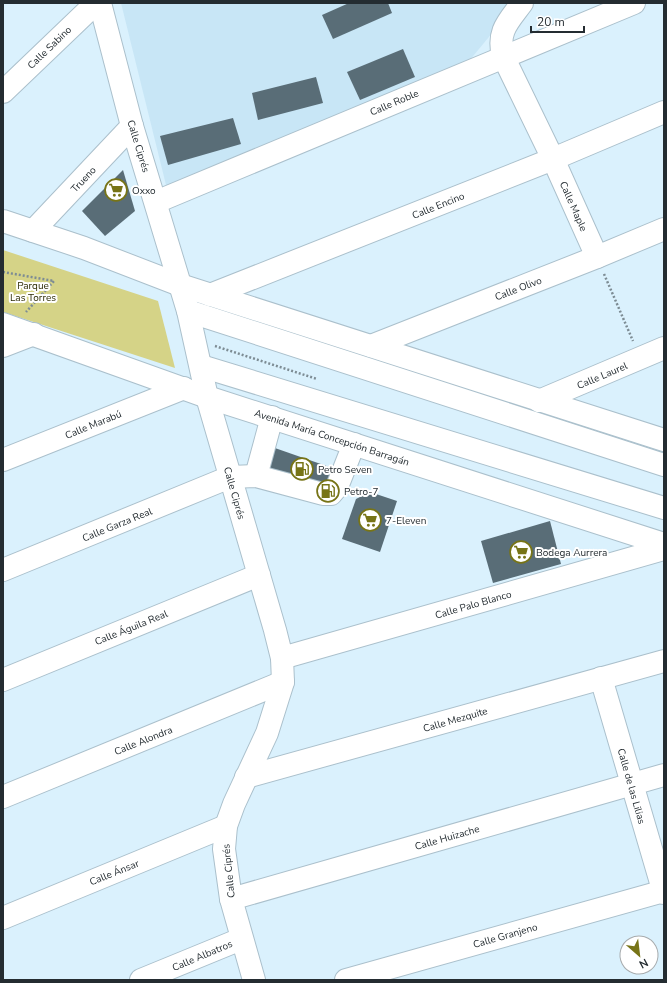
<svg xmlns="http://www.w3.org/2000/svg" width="667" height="983" font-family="'Nunito Sans',sans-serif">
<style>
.built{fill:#c8e6f6}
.green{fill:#d5d387}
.building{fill:#596d77}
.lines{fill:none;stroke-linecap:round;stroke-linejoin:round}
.minor-casing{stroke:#abc0cc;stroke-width:24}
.path{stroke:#7d8c94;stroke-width:2.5;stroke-dasharray:2 2;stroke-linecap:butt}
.minor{stroke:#fff;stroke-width:22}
.labels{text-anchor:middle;stroke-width:4;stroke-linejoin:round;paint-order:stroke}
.street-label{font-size:10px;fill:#242c31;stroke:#fff}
.poi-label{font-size:10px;fill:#242c31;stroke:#fff;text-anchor:start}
.park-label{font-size:10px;fill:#2d2b05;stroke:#fff}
</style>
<rect width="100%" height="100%" fill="#daf1fd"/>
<path class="built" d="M121 3H517L469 61 167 189Z"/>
<path class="green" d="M3 250 158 301 175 368 3 312Z"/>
<g class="building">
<path d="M349 3H388L392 13 333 39 322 15Z"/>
<path d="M403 49 415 77 360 100 347 72Z"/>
<path d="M316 77 323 103 258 120 252 93Z"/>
<path d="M233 118 241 144 168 165 160 136Z"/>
<path d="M123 170 135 211 105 236 82 211Z"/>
<path d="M272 447 338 470 331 490 266 467Z"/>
<path d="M370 492 397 501 380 552 342 539 356 499Z"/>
<path d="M550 521 561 564 493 583 481 541Z"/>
</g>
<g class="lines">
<g class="minor-casing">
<g id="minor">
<path d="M100 3 132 126 188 311 207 397 275 630 282 658 283 682 267 733 234 804 226 826 224 849 231 899 254 980"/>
<path d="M522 3C508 22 497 31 503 56L553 159 597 257"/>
<path d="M3 92 96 3"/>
<path d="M156 202 634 3"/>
<path d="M3 221 84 248 180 285 664 440"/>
<path d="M33 231 132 126"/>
<path d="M210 295 553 159 664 112"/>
<path d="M188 311 664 465"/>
<path d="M3 324 207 397 664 544"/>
<path d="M3 346 34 334"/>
<path d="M371 346 597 257 664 229"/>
<path d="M201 366 664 508"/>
<path d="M539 401 664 348"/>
<path d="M3 460 184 388"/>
<path d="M256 476 272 417"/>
<path d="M3 570 230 477 256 476 323 494H331L337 487 354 444"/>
<path d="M282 658 664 549"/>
<path d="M601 678 664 893"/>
<path d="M3 680 259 575"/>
<path d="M246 777 664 661"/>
<path d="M3 797 283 682"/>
<path d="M231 899 664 775"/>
<path d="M3 918 226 826"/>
<path d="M141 980 241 939"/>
<path d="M346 980 664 891"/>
</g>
</g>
<g class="path">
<path d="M3 272 54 281 26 312"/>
<path d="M604 274 633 341"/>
<path d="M215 346 317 379"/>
</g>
<use href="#minor" class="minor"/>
</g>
<defs>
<g id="supermarket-ring" transform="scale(1.15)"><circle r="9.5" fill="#fff" stroke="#777417" stroke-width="1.5"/><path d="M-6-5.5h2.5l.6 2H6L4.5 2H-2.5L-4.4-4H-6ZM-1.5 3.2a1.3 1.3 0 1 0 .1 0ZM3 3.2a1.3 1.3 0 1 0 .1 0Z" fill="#777417"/></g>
<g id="fuel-ring" transform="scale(1.15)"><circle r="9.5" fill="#fff" stroke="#777417" stroke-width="1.5"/><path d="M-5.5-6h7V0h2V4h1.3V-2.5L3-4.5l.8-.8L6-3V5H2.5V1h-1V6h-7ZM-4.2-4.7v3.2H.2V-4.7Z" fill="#777417"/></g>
</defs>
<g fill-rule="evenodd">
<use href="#supermarket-ring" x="116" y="190"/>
<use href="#fuel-ring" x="302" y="469"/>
<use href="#fuel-ring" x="328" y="491"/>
<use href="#supermarket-ring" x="370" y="520"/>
<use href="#supermarket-ring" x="521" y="552"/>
</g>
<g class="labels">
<g class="street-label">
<text transform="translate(49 47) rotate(-44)" y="4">Calle Sabino</text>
<text transform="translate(394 102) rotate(-23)" y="4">Calle Roble</text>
<text transform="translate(139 146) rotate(73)" y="4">Calle Ciprés</text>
<text transform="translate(83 179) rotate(-47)" y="4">Trueno</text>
<text transform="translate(438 205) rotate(-22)" y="4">Calle Encino</text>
<text transform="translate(574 206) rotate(66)" y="4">Calle Maple</text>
<text transform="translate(518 288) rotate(-21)" y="4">Calle Olivo</text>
<text transform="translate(602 375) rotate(-23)" y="4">Calle Laurel</text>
<text transform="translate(93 424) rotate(-22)" y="4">Calle Marabú</text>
<text transform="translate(332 437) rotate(18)" y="4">Avenida María Concepción Barragán</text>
<text transform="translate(235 493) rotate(74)" y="4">Calle Ciprés</text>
<text transform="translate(117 524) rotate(-22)" y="4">Calle Garza Real</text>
<text transform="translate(473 604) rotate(-16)" y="4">Calle Palo Blanco</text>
<text transform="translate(131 627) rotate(-22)" y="4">Calle Águila Real</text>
<text transform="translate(455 719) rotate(-16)" y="4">Calle Mezquite</text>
<text transform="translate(143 740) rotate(-22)" y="4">Calle Alondra</text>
<text transform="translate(632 786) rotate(74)" y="4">Calle de las Lilias</text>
<text transform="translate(447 837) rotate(-16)" y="4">Calle Huizache</text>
<text transform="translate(228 871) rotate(-96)" y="4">Calle Ciprés</text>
<text transform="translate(114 872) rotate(-22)" y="4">Calle Ánsar</text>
<text transform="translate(505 935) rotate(-16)" y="4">Calle Granjeno</text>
<text transform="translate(202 955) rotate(-23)" y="4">Calle Albatros</text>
</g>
<g class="poi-label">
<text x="132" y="194">Oxxo</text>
<text x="318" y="473">Petro Seven</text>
<text x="344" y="495">Petro-7</text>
<text x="386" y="524">7-Eleven</text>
<text x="536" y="556">Bodega Aurrera</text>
</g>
<g class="park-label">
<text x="33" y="289">Parque<tspan x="33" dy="12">Las Torres</tspan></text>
</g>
</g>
<rect width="667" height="983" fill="none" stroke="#242c31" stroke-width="8"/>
<g transform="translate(639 955) rotate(152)"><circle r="19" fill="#ffffff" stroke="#a7abad"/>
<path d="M0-3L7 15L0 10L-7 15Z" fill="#777417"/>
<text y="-6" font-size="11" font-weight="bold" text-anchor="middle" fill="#242c31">N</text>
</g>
<path d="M531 26v6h53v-6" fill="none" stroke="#242c31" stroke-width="2"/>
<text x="537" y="26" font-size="12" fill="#242c31" stroke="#ffffff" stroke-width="3" paint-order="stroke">20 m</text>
</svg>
